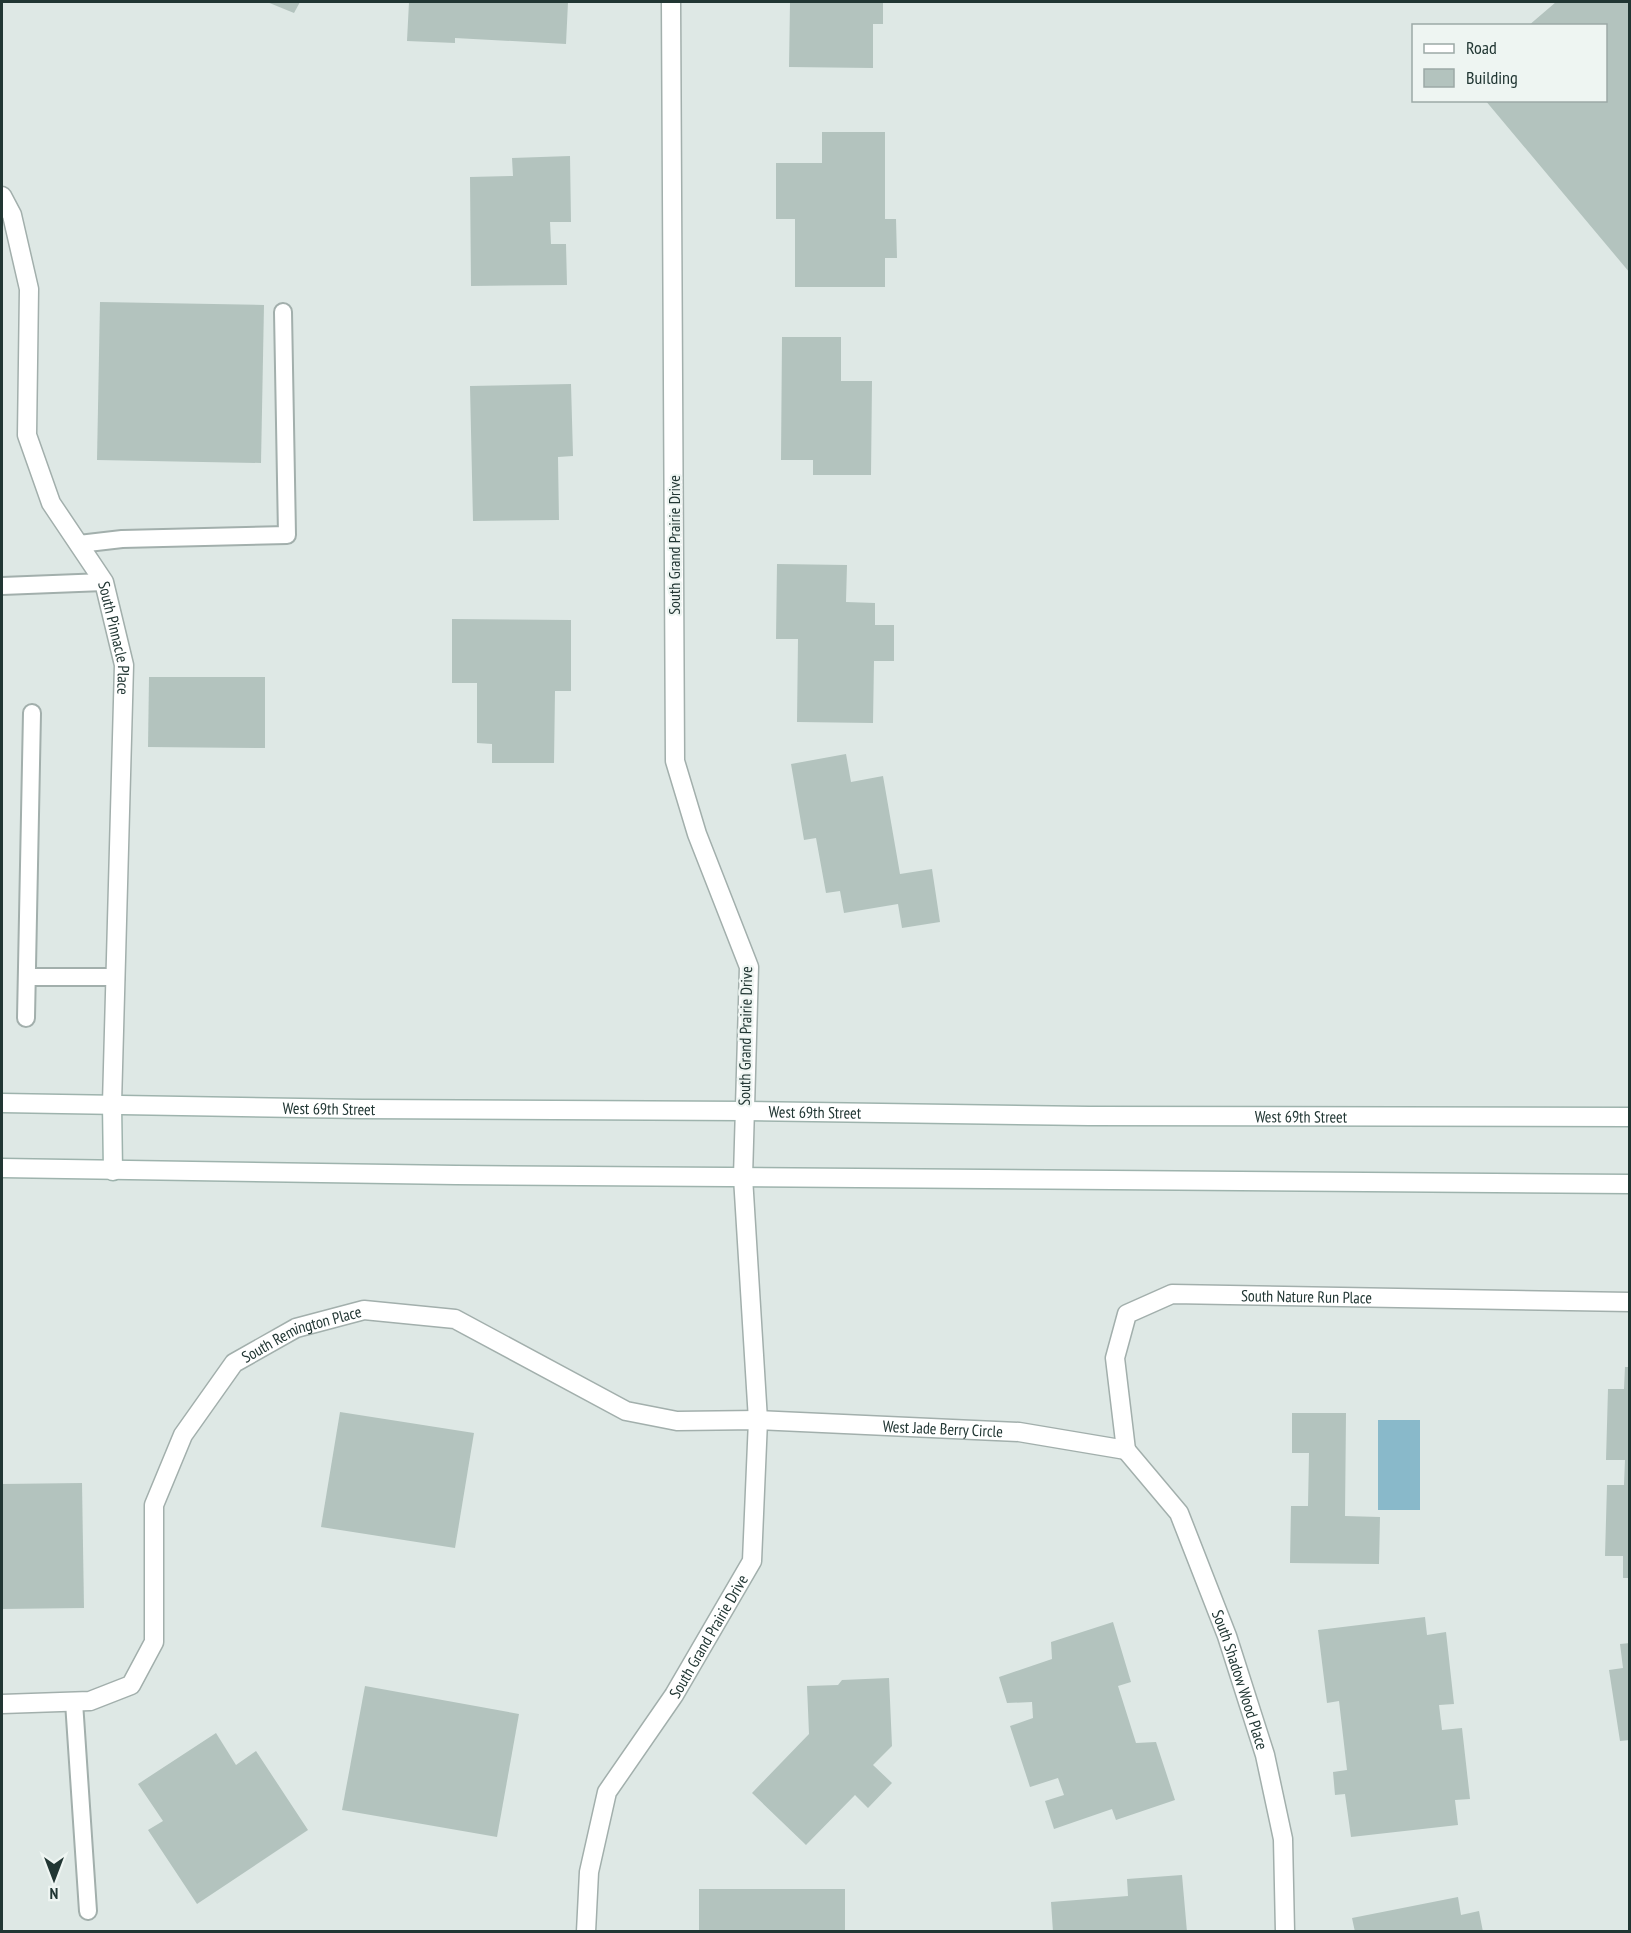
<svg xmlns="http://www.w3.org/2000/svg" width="1631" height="1933" font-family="'PT Sans Narrow',sans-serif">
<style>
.water{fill:#89b9ca}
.building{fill:#b3c3be}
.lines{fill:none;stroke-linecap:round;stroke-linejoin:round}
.lane-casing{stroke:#a2afac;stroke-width:20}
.street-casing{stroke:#a2afac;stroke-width:21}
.secondary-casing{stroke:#9eb3ad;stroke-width:21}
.lane{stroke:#fff;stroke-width:16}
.street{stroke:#fff;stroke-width:18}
.secondary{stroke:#fff;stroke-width:18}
.labels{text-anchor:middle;stroke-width:4.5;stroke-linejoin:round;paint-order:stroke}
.street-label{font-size:16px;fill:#213633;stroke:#eef5f2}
</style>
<rect width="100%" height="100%" fill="#dee8e5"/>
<rect class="water" x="1378" y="1420" width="42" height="90"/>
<g class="building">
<path d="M267 2H300L294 13Z"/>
<path d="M409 2H568L566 44 455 38V43L407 41Z"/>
<path d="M790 2H883V24H873V68L789 67Z"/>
<path d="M1556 2H1630V273L1485 100H1606V26H1528Z"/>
<path d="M822 132H885V219H896L897 258H885V287H795V219H776V163H822Z"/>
<path d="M570 156 571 222H550L551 244H566L567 285 471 286 470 177 513 176 512 158Z"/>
<path d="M100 302 264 305 261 463 97 460Z"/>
<path d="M782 337H841V381H872L871 475H813V460H781Z"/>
<path d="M571 384 573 456 558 457 559 520 473 521 470 386Z"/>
<path d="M777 564 847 565 846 602 875 603V625H894V661H874L873 723 797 722 798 639H776Z"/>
<path d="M452 619 571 620V691H555L554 763H492V744L477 743V683H452Z"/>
<path d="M149 677H265V748L148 747Z"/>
<path d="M846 754 851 782 883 776 900 874 932 869 940 922 902 928 898 904 844 913 840 891 826 893 816 838 804 840 791 764Z"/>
<path d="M1625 1367H1630V1578H1623V1556H1605L1607 1485H1624L1625 1460H1606L1608 1389H1624Z"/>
<path d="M340 1412 474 1433 455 1548 321 1527Z"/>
<path d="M1292 1413H1346L1345 1516 1380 1517 1379 1564 1290 1563 1291 1506H1308L1309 1453H1292Z"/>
<path d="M82 1483 84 1608 2 1609V1484Z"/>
<path d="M1425 1617 1427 1635 1446 1632 1454 1704 1439 1705 1442 1730 1462 1728 1470 1799 1455 1800 1458 1825 1351 1837 1345 1794 1335 1795 1333 1772 1347 1770 1339 1701 1327 1703 1318 1630Z"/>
<path d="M1113 1622 1131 1682 1118 1686 1136 1743 1156 1742 1175 1800 1116 1820 1112 1809 1054 1829 1045 1801 1064 1795 1058 1778 1030 1787 1010 1726 1033 1718 1032 1702 1007 1703 999 1677 1052 1659 1051 1642Z"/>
<path d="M1630 1643V1740L1620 1741 1609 1670 1623 1668 1620 1644Z"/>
<path d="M889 1678 892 1746 873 1765 892 1783 868 1808 855 1795 806 1845 752 1793 809 1734 807 1686 838 1685 842 1680Z"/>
<path d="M365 1686 519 1714 497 1837 342 1810Z"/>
<path d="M216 1733 236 1765 256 1751 308 1830 197 1904 148 1830 163 1821 138 1784Z"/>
<path d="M1182 1875 1187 1932H1053L1051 1902 1128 1896 1127 1879Z"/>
<rect x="699" y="1889" width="146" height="43"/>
<path d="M1458 1897 1461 1915 1479 1911 1483 1932H1355L1352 1918Z"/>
</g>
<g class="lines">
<g class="lane-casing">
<g id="lane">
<path d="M79 544 122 539 287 535 283 312"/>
<path d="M2 586 104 582"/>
<path d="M27 977H116"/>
<path d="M26 1018 32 713"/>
<path d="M74 1702 88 1911"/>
</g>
</g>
<g class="street-casing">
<g id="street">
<path id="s1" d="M2 196 12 215 29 289 27 435 51 503 104 582 124 665 112 1104"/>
<path id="s2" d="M1126 1450 1115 1358 1127 1314 1172 1294 1630 1302"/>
<path id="s3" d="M1126 1450 1179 1513 1227 1636 1265 1755 1283 1839 1285 1932"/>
<path id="s4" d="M2 1704 90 1701 131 1685 154 1642V1505L183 1435 234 1363 296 1328 364 1310 455 1319 626 1411 677 1421 758 1420 1019 1432 1126 1450"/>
<path id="s5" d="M586 1932 589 1872 607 1792 674 1695 752 1561 758 1420 743 1177 749 967 697 834 675 761 671 2"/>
</g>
</g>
<g class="secondary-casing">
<g id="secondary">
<path id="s6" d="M2 1103 362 1109 744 1111 1089 1116 1630 1117"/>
<path d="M112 1104 113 1171"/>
<path d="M2 1168 456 1175 1630 1184"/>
</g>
</g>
<use href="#lane" class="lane"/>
<use href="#street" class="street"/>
<use href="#secondary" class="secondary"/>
</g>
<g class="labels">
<g class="street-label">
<text transform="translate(674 545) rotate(-90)" y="6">South Grand Prairie Drive</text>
<text dy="6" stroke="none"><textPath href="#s1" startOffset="468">South Pinnacle Place</textPath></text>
<text transform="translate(745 1036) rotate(-89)" y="6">South Grand Prairie Drive</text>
<text dy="6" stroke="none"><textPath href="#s6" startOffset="327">West 69th Street</textPath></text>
<text dy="6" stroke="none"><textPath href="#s6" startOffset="813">West 69th Street</textPath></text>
<text dy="6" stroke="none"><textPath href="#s6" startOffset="1299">West 69th Street</textPath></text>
<text dy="6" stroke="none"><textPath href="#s2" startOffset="322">South Nature Run Place</textPath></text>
<text dy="6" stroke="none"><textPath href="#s4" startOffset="556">South Remington Place</textPath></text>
<text dy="6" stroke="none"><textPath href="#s4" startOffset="1227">West Jade Berry Circle</textPath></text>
<text dy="6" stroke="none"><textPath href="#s5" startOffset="328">South Grand Prairie Drive</textPath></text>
<text dy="6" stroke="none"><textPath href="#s3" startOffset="260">South Shadow Wood Place</textPath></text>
</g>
</g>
<rect width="1631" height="1933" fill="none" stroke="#213633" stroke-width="6"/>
<rect x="1412" y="24" width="195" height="78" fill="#eef5f2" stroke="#9ca9a6" stroke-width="1.5"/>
<rect x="1424" y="44" width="30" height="9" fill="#ffffff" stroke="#9ca9a6" stroke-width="1.5"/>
<text x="1466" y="54" font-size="18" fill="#213633">Road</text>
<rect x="1424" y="69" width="30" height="18" fill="#b3c3be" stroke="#9ca9a6" stroke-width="1.5"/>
<text x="1466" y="84" font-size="18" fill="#213633">Building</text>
<g transform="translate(54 1879) rotate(180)" stroke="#eef5f2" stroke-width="4.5" paint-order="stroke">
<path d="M0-4.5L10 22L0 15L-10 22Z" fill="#213633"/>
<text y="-9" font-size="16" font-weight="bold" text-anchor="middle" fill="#213633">N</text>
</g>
</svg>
